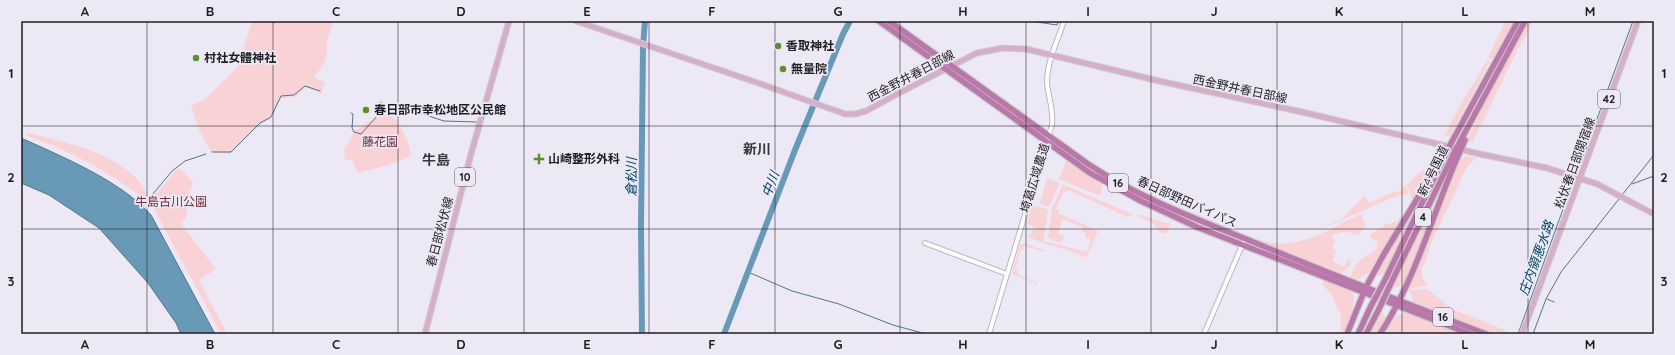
<svg xmlns="http://www.w3.org/2000/svg" width="1675" height="355" font-family="Quicksand,'Noto Sans JP',sans-serif">
<style>
.green{fill:#f9d2d6}
.water{fill:#689ab7;stroke:#52758a}
.lines{fill:none;stroke-linecap:round;stroke-linejoin:round}
.stream{stroke:#52758a;stroke-width:1}
.river{stroke:#689ab7;stroke-width:6}
.minor-casing{stroke:#bab6c2;stroke-width:6}
.major-casing{stroke:#cecece;stroke-width:7}
.highway-casing{stroke:#cecece;stroke-width:8}
.minor{stroke:#fff;stroke-width:4}
.major{stroke:#d5aecb;stroke-width:5}
.highway{stroke:#b978a9;stroke-width:5.5}
.highway-bridge-casing{stroke:#cecece;stroke-width:8;stroke-linecap:butt}
.highway-bridge{stroke:#b978a9;stroke-width:5.5}
.grid{fill:none;stroke:#1f1e22;stroke-width:1;stroke-opacity:0.55}
.poi-dot{fill:#5b902a;stroke:#ede8f5;stroke-width:1.5}
.labels{text-anchor:middle;stroke-width:3.5;stroke-linejoin:round;paint-order:stroke}
.shield{fill:#ede8f5;stroke:#5d5b61;stroke-width:1}
.shield-label{font-size:11px;font-weight:bold;fill:#1f1e22}
.poi-label{font-size:12px;font-weight:bold;fill:#1f1e22;stroke:#ede8f5;text-anchor:start}
.street-label{font-size:12px;fill:#1f1e22;stroke:#ede8f5}
.park-label{font-size:12px;fill:#732e3c;stroke:#ede8f5}
.water-label{font-size:13px;font-style:italic;fill:#014664;stroke:#ede8f5}
.quarter-label{font-size:14px;font-weight:bold;fill:#3a3640;stroke:#ede8f5}
.neatline{fill:none;stroke:#1f1e22;stroke-width:1.5}
.grid-label{font-size:13px;text-anchor:middle;font-weight:bold;fill:#1f1e22}
</style>
<rect width="100%" height="100%" fill="#ede8f5"/>
<g class="green">
<path d="M252 21H334L327 40V52L324 63 314 78 325 82 321 93 305 87 297 96 281 98 270 119 260 125 230 154 211 152 199 130 191 105 204 100 238 67Z"/>
<path d="M1505 21H1514L1493 57 1491 59 1488 58Z"/>
<path d="M1528 21H1533L1529 30 1519 47 1472 143 1467 140 1503 66Z"/>
<path d="M1487 60H1489V63L1450 136 1445 135 1462 102 1478 76Z"/>
<path d="M387 114 397 120 408 142 411 156 388 165 358 173 352 160H345L344 151 355 130 361 128 367 122Z"/>
<path d="M28 133C65 143 106 149 135 177 141 183 146 192 151 200L174 172 179 168 193 182 188 199 186 218 181 224 216 269 199 280 227 334H221L153 207 134 191 97 167 68 152 26 135Z"/>
<path d="M1466 156 1477 158 1468 165 1431 243 1425 264 1422 267V276L1427 286 1409 288 1423 256 1453 176 1460 160Z"/>
<path d="M1066 161 1101 184 1102 188 1100 196 1059 179Z"/>
<path d="M1424 169 1429 174 1413 201C1409 196 1411 190 1406 185Z"/>
<path d="M1047 178 1059 183V185L1050 205 1048 206 1040 204Z"/>
<path d="M1064 185 1132 214 1131 216 1123 217V215L1068 190 1066 192 1064 191 1056 209 1059 210 1058 213 1098 231 1086 258C1067 247 1043 246 1024 234L1030 236 1032 229 1036 230 1037 228 1027 224 1032 205 1047 209 1048 211 1043 241 1087 252 1091 240 1085 237 1086 233 1082 231 1083 227 1062 219 1058 234 1064 236 1061 243 1048 238 1052 209 1062 186Z"/>
<path d="M1403 186 1407 188 1408 194 1389 199 1329 226 1328 225 1342 219 1364 196 1370 203 1396 191 1400 192Z"/>
<path d="M1434 202C1428 224 1417 276 1397 287H1393Z"/>
<path d="M1414 211 1384 274 1382 273 1381 276 1376 274Z"/>
<path d="M1137 214 1170 224 1167 233C1161 235 1158 229 1154 226L1155 224 1138 216 1136 218Z"/>
<path d="M1361 214 1366 226 1359 234 1355 235C1347 230 1342 232 1333 235L1332 238 1335 241 1332 248 1336 250 1333 261 1344 267 1348 259 1351 261 1350 266 1341 273 1252 238C1259 240 1266 242 1273 243 1304 247 1333 227 1361 214Z"/>
<path d="M1401 216 1403 217 1369 272 1357 280 1350 277C1356 261 1361 259 1376 250L1378 242 1370 238V235L1385 225 1397 221Z"/>
<path d="M1025 243 1046 251V254V252L1024 246 1023 249H1021L1015 269 1018 270 1017 274 1035 282 1037 280 1036 286H1034L1035 283 1012 274 1020 245Z"/>
<path d="M1325 280 1351 291C1354 297 1355 302 1352 308L1347 310 1354 309 1344 334H1341L1340 315 1342 312 1339 311 1331 294 1322 284Z"/>
<path d="M1427 289 1450 308 1505 330 1510 334H1493L1412 302 1413 300 1409 290Z"/>
<path d="M1381 310 1387 319 1378 334H1369Z"/>
<path d="M1407 312 1463 334H1384L1393 318Z"/>
</g>
<path class="water" d="M21 138C63 157 121 181 151 215L215 334H181L176 323 148 283 99 228 49 195 21 183Z"/>
<g class="lines">
<g class="stream">
<path d="M1030 21 1057 25 1059 21"/>
<path d="M351 113 353 114 352 128 354 132 361 134 377 116 380 102 390 107 413 111 444 121 477 122"/>
<path d="M212 152H231L260 123 271 117 281 96 294 95 305 86 320 91"/>
<path d="M1580 165 1633 21"/>
<path d="M1632 184 1654 176"/>
<path d="M1622 195 1654 155"/>
<path d="M143 206 172 171 185 161 206 154"/>
<path d="M748 272 792 291 839 304 893 325 926 334"/>
<path d="M1547 299 1554 302"/>
<path d="M1518 334 1571 187"/>
<path d="M1533 334 1546 299 1561 272 1619 199"/>
</g>
<g class="river">
<path d="M642 334 641 225 643 46 645 21"/>
<path d="M724 334 795 150 843 34 850 21"/>
</g>
<g class="minor-casing">
<g id="minor">
<path d="M925 243 1007 274"/>
<path d="M989 334 1052 125C1054 110 1048 97 1047 82 1047 61 1058 40 1064 21"/>
<path d="M1204 334 1243 243"/>
</g>
</g>
<g class="major-casing">
<g id="major">
<path d="M576 21 761 84 845 114H855L866 111 899 93 977 53 1003 48 1026 49 1159 81 1302 112 1480 154 1547 168 1597 184 1654 214"/>
<path d="M425 334 471 154 509 21"/>
<path d="M1522 334 1638 21"/>
</g>
</g>
<g class="highway-casing">
<g id="highway">
<path d="M879 21 1090 173 1141 201 1197 227 1470 334"/>
<path d="M889 21 1088 164C1141 199 1199 220 1258 244 1333 275 1409 305 1486 334"/>
<path d="M1386 278 1449 147 1518 21"/>
<path d="M1390 285 1456 149 1525 21"/>
<path d="M1347 334 1366 287 1384 254 1429 179"/>
<path d="M1358 334 1371 306"/>
<path d="M1366 334 1379 309"/>
<path d="M1380 334C1419 274 1435 204 1465 140"/>
</g>
</g>
<use href="#minor" class="minor"/>
<use href="#major" class="major"/>
<use href="#highway" class="highway"/>
<g class="highway-bridge-casing">
<g id="highway-bridge">
<path d="M1371 306 1386 278"/>
<path d="M1379 309 1390 285"/>
</g>
</g>
<use href="#highway-bridge" class="highway-bridge"/>
</g>
<path class="grid" d="M147 21V334M273 21V334M398 21V334M524 21V334M649 21V334M775 21V334M900 21V334M1026 21V334M1151 21V334M1277 21V334M1402 21V334M1528 21V334M21 126H1654M21 229H1654"/>
<g class="poi-dot">
<circle cx="778" cy="46" r="4"/>
<circle cx="196" cy="58" r="4"/>
<circle cx="783" cy="69" r="4"/>
<circle cx="366" cy="110" r="4"/>
<path d="M537 153h4v4h4v4h-4v4h-4v-4h-4v-4h4z"/>
</g>
<g class="labels">
<g class="shield">
<rect x="1598" y="90" width="22" height="18" rx="3"/>
<rect x="455" y="168" width="20" height="18" rx="3"/>
<rect x="1108" y="174" width="20" height="18" rx="3"/>
<rect x="1415" y="208" width="16" height="18" rx="3"/>
<rect x="1433" y="308" width="20" height="18" rx="3"/>
</g>
<g class="shield-label">
<text x="1609" y="103">42</text>
<text x="465" y="181">10</text>
<text x="1118" y="187">16</text>
<text x="1423" y="221">4</text>
<text x="1443" y="321">16</text>
</g>
<g class="poi-label">
<text x="786" y="50">香取神社</text>
<text x="204" y="62">村社女體神社</text>
<text x="791" y="73">無量院</text>
<text x="374" y="114">春日部市幸松地区公民館</text>
<text x="548" y="163">山崎整形外科</text>
</g>
<g class="street-label">
<text transform="translate(911 76) rotate(-28)" y="4">西金野井春日部線</text>
<text transform="translate(1240 89) rotate(12)" y="4">西金野井春日部線</text>
<text transform="translate(1575 163) rotate(-70)" y="4">松伏春日部関宿線</text>
<text transform="translate(1433 171) rotate(-64)" y="4">新4号国道</text>
<text transform="translate(1035 178) rotate(-73)" y="4">埼葛広域農道</text>
<text transform="translate(1187 202) rotate(24)" y="4">春日部野田バイパス</text>
<text transform="translate(440 232) rotate(-75)" y="4">春日部松伏線</text>
</g>
<g class="park-label">
<text x="380" y="146">藤花園</text>
<text x="171" y="206">牛島古川公園</text>
</g>
<g class="water-label">
<text transform="translate(631 177) rotate(-89)" y="5">倉松川</text>
<text transform="translate(770 184) rotate(-69)" y="5">中川</text>
<text transform="translate(1536 258) rotate(-70)" y="5">庄内領悪水路</text>
</g>
<g class="quarter-label">
<text x="757" y="154">新川</text>
<text x="436" y="165">牛島</text>
</g>
</g>
<rect width="1675" height="355" fill="none" stroke="#ede8f5" stroke-width="44"/>
<rect x="22" y="22" width="1631" height="311" class="neatline"/>
<g class="grid-label">
<text x="85" y="16">A</text>
<text x="210" y="16">B</text>
<text x="336" y="16">C</text>
<text x="461" y="16">D</text>
<text x="587" y="16">E</text>
<text x="712" y="16">F</text>
<text x="838" y="16">G</text>
<text x="963" y="16">H</text>
<text x="1088" y="16">I</text>
<text x="1214" y="16">J</text>
<text x="1339" y="16">K</text>
<text x="1465" y="16">L</text>
<text x="1590" y="16">M</text>
<text x="11" y="78">1</text>
<text x="1664" y="78">1</text>
<text x="11" y="182">2</text>
<text x="1664" y="182">2</text>
<text x="11" y="286">3</text>
<text x="1664" y="286">3</text>
<text x="85" y="349">A</text>
<text x="210" y="349">B</text>
<text x="336" y="349">C</text>
<text x="461" y="349">D</text>
<text x="587" y="349">E</text>
<text x="712" y="349">F</text>
<text x="838" y="349">G</text>
<text x="963" y="349">H</text>
<text x="1088" y="349">I</text>
<text x="1214" y="349">J</text>
<text x="1339" y="349">K</text>
<text x="1465" y="349">L</text>
<text x="1590" y="349">M</text>
</g>
</svg>
